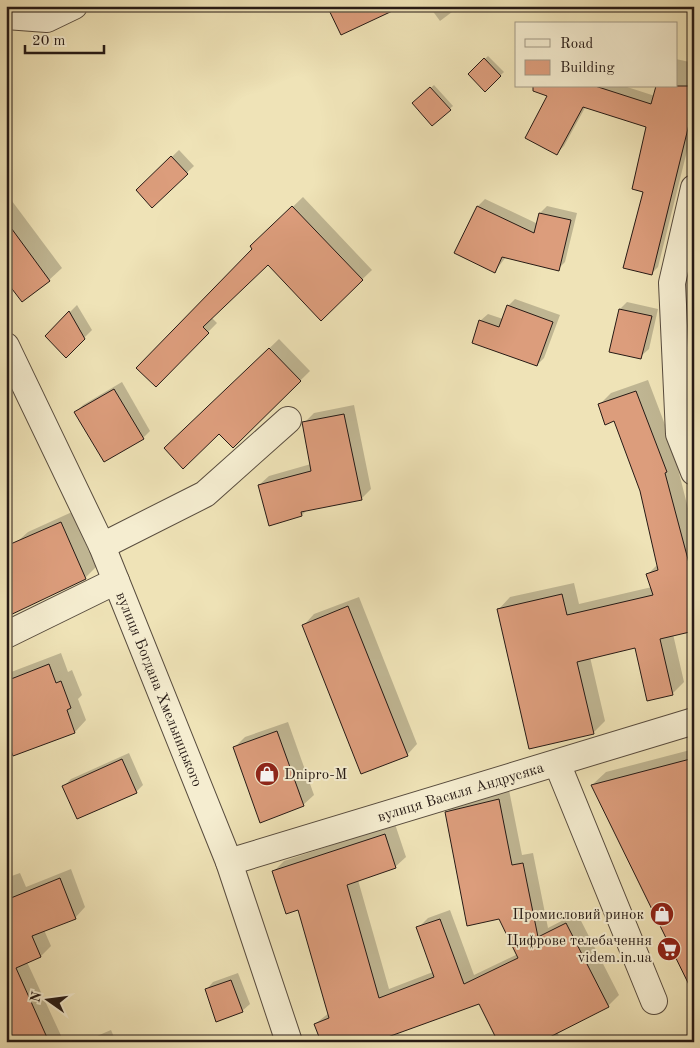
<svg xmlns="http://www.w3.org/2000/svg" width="700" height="1048" font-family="'Old Standard TT',serif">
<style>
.shadow{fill:#0003}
.building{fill:#dc9d7c;stroke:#261a15}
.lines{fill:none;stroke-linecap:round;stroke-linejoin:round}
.minor-casing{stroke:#584c3e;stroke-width:28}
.minor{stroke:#f5edd0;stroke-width:26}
.labels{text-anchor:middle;stroke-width:4;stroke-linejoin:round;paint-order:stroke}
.street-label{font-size:15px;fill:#261a15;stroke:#f5edd0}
.poi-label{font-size:15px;fill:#261a15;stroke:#f5edd0;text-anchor:end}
</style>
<rect width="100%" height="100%" fill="#efe3b7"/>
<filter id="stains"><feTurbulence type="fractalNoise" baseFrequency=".004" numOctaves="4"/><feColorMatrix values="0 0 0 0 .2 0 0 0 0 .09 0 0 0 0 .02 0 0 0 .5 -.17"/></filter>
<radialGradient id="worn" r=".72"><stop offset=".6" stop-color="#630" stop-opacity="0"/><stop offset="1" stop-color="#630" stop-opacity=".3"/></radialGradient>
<g class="shadow">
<path d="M429 6H460L440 21Z"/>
<path d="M488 56 504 72 485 90 469 74Z"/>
<path d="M676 59 694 63V123L658 267 651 274 645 191 647 126 586 106 564 146 557 153 554 86H624L655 96 676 86Z"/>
<path d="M434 85 453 106 432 124 414 103Z"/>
<path d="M179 150 194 166 152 206 137 190Z"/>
<path d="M6 193 62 268 49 280 6 279Z"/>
<path d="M303 197 372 270 321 319 268 263 211 317 217 323 156 385 254 249 252 246Z"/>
<path d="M485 199 538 224 540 213 547 206 577 213 565 262 558 269 506 257 495 271 478 206Z"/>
<path d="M515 299 560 315 544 358 537 365 480 321 488 314 503 319 508 306Z"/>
<path d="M627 302 658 309 649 349 641 356 620 309Z"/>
<path d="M77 305 92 330 66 356 46 336Z"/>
<path d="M279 339 310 371 237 443 219 432 175 439Z"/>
<path d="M648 380 678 459 676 461 694 532V629L673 634 684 682 672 694 636 647 590 657 605 721 593 733 499 609 510 597 574 583 579 604 652 587 648 574 658 564 641 490 615 420 599 405 611 393Z"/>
<path d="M122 382 150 431 143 438 76 412 83 405Z"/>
<path d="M354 405 371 489 361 499 307 510 302 515 259 485 269 476 311 464 304 423 314 413Z"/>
<path d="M72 512 96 567 85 578 18 541 28 532Z"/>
<path d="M359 597 417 744 407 755 304 625 314 614Z"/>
<path d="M61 653 68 672 72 670 82 695 78 699 86 720 75 732 14 754 11 747 6 749V674Z"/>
<path d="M288 722 314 795 303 805 234 748 245 737Z"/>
<path d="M694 749V992L592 785 606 772Z"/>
<path d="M129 753 143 785 136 792 64 786 71 779Z"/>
<path d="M509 790 522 855 533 853 548 928 577 913 619 995 608 1006 557 1032 562 1042H500L480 1002 389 1035 392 1042H322L315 1024 329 1013 298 908 274 871 284 861 395 824 406 857 395 867 358 880 389 989 433 972 418 928 428 918 450 910 474 975 518 954 447 812 457 802Z"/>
<path d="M71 869 85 907 75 918 44 930 51 946 41 956 27 962 64 1042H17L6 1019V878L20 873 26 887Z"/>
<path d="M238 973 250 1004 242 1011 206 990 213 982Z"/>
<path d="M111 1030 116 1042H83Z"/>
</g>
<g class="building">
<path d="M327 6H403L341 35Z"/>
<path d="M484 58 501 76 485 92 468 74Z"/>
<path d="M533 86H595L651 104 656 86H694V104L652 275 623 268 643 192 632 189 646 127 583 107 557 155 525 138 547 96 533 91Z"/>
<path d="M430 87 451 110 432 126 412 103Z"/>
<path d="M171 156 188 174 152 208 136 190Z"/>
<path d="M292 206 363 280 321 321 268 265 203 327 209 333 156 387 136 368 252 249 250 246Z"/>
<path d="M477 206 534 233 539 213 571 220 559 271 502 257 495 273 454 253Z"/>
<path d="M6 221 50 281 22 302 6 281Z"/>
<path d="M507 305 553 322 537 366 472 343 479 320 499 327Z"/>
<path d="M619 309 652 316 641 359 609 352Z"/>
<path d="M69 311 85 339 66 358 45 336Z"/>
<path d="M269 348 301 381 233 448 219 434 183 469 164 448Z"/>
<path d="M114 389 144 439 104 462 74 412Z"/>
<path d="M636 391 667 472 665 473 694 582V631L660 639 673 695 647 701 635 648 577 662 594 734 529 749 497 609 562 594 567 615 653 595 646 574 658 570 640 491 614 421 605 425 598 404Z"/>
<path d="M344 414 362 500 301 512 302 516 269 526 258 485 311 471 302 422Z"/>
<path d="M61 522 86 579 6 617V546Z"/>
<path d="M348 606 408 756 361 774 302 625Z"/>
<path d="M49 664 56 683 61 681 71 708 67 710 75 733 13 756 6 738V681Z"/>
<path d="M277 731 304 806 260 823 233 747Z"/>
<path d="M694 758V995L591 785Z"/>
<path d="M122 759 137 793 77 819 62 786Z"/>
<path d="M499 799 512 865 523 863 538 937 566 923 609 1007 540 1042H498L479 1004 374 1042H321L314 1024 329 1018 298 910 286 914 272 871 385 834 396 868 347 885 379 998 434 977 416 927 440 919 464 984 518 958 499 919 467 926 445 812Z"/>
<path d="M60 878 76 919 32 936 41 957 16 968 49 1042H15L6 1022V900Z"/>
<path d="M231 980 243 1012 216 1022 205 989Z"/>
</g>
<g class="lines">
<g class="minor-casing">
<g id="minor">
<path d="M6 16 47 19 74 6"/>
<path d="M694 188 672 283 679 434 694 472"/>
<path id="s1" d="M6 346 102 546 229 862 289 1042"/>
<path d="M102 546 205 494 288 420"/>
<path d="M6 635 116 581"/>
<path d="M557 763 654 1001"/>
<path id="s2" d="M229 862 694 721"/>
</g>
</g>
<use href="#minor" class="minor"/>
</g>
<defs>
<g id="shop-disc" transform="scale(1.25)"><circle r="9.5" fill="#8f2418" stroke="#f5edd0"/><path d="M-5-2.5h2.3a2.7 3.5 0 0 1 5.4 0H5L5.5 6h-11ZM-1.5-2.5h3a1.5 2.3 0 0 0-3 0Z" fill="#fff"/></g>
<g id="supermarket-disc" transform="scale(1.25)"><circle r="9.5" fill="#8f2418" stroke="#f5edd0"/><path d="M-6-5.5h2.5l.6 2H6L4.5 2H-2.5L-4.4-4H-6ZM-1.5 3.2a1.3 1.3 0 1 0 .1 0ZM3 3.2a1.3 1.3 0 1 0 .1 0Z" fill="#fff"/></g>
</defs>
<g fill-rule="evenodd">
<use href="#shop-disc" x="267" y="774"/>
<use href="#shop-disc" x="662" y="914"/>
<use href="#supermarket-disc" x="669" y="949"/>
</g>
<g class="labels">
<g class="street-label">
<text dy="5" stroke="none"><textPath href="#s1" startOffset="376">вулиця Богдана Хмельницького</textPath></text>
<text dy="5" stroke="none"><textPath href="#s2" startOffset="242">вулиця Василя Андрусяка</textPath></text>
</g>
<g class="poi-label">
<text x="284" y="779" text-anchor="start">Dnipro-M</text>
<text x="644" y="919">Промисловий ринок</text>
<text x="652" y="945">Цифрове телебачення<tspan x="652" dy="17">videm.in.ua</tspan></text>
</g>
</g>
<rect width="700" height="1048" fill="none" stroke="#efe3b7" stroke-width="25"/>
<rect x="8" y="8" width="685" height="1033" fill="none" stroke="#261a15" stroke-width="2.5"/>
<rect x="12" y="12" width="675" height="1023" fill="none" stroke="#261a15"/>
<rect x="515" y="22" width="162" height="65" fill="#f5edd0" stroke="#a29985"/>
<rect x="525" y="39" width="25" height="8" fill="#f5edd0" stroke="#a29985"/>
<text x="560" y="48" font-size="15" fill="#261a15">Road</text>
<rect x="525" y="60" width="25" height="15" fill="#dc9d7c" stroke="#a29985"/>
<text x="560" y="72" font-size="15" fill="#261a15">Building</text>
<g transform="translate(48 1000) rotate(284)" stroke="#f5edd0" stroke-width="4" paint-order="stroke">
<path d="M0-4L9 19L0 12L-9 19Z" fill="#261a15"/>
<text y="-8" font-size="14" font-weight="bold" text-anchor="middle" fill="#261a15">N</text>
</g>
<path d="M25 45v8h79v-8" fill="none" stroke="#261a15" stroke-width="2.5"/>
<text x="32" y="45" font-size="15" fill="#261a15" stroke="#f5edd0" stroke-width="4" paint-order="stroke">20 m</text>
<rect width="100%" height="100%" filter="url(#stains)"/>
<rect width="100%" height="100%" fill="url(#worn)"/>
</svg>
